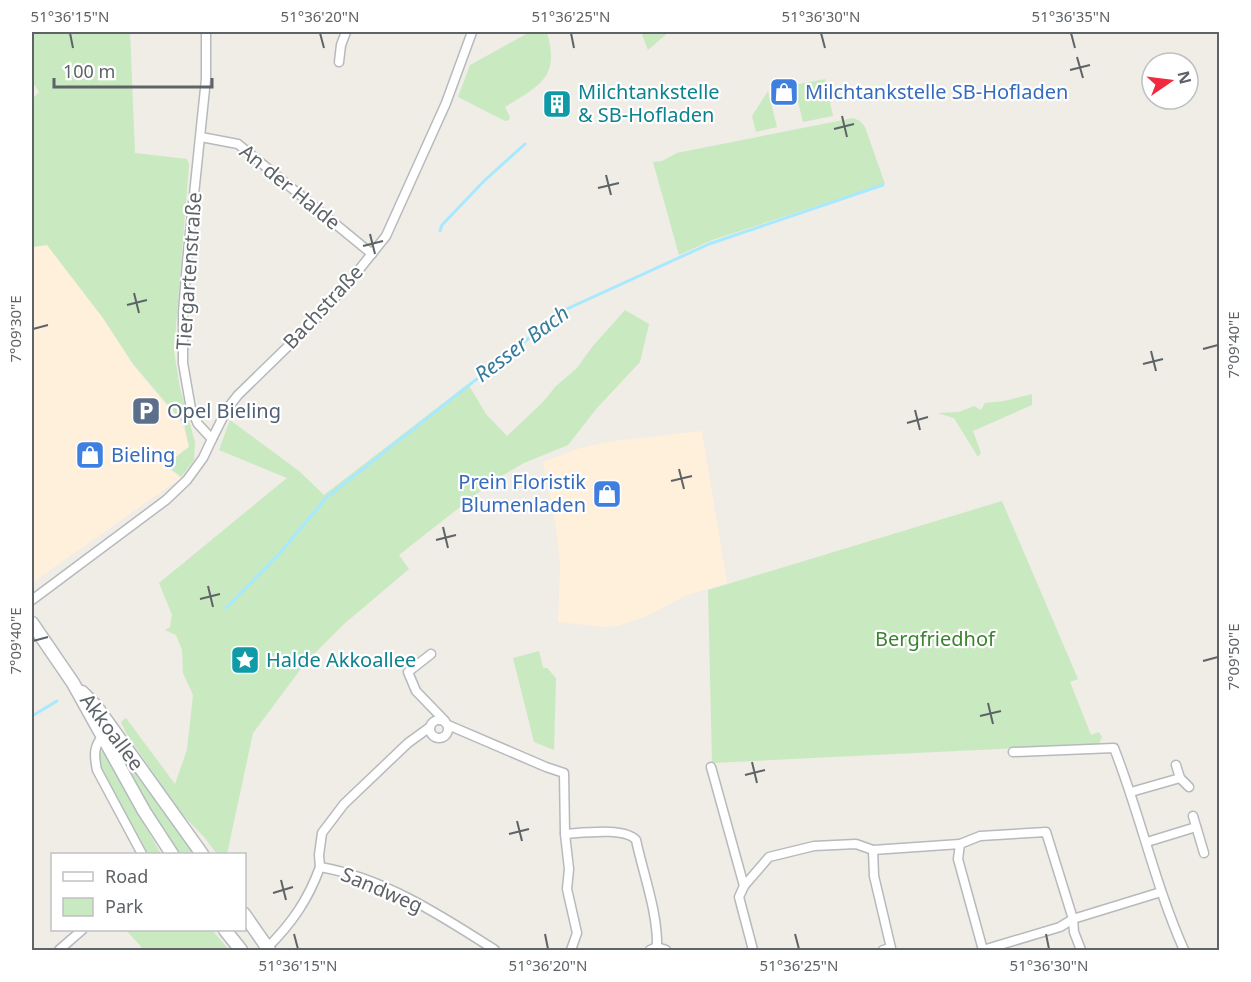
<svg xmlns="http://www.w3.org/2000/svg" width="1251" height="982" font-family="'Noto Sans',sans-serif">
<style>
.commercial{fill:#fff0dc}
.green{fill:#c9e9c1}
.lines{fill:none;stroke-linecap:round;stroke-linejoin:round}
.stream{stroke:#a7e9ff;stroke-width:3}
.street-casing{stroke:#b6babd;stroke-width:11}
.secondary-casing{stroke:#b4babe;stroke-width:15}
.street{stroke:#fff;stroke-width:8}
.secondary{stroke:#fff;stroke-width:12}
.ticks{fill:none;stroke:#5d6367;stroke-width:2}
.labels{text-anchor:middle;stroke-width:4.5;stroke-linejoin:round;paint-order:stroke}
.culture-label{font-size:20px;fill:#0d838f;stroke:#fff;text-anchor:start}
.shop-label{font-size:20px;fill:#366cbe;stroke:#fff;text-anchor:start}
.street-label{font-size:20px;fill:#5d6367;stroke:#fff}
.service-label{font-size:20px;fill:#4e5e75;stroke:#fff;text-anchor:start}
.park-label{font-size:20px;fill:#3b8330;stroke:#fff}
.water-label{font-size:21px;font-style:italic;fill:#367b9c;stroke:#fff}
.neatline{fill:none;stroke:#5d6367;stroke-width:2}
.ticks-label{font-size:15px;text-anchor:middle;fill:#5d6367}
</style>
<rect width="100%" height="100%" fill="#f0ece6"/>
<g class="commercial">
<path d="M47 245 103 318 133 365 183 426 189 446 164 465 181 478 32 583V247Z"/>
<path d="M702 431 727 583 687 595 645 617 618 626 603 627 558 622 560 565 556 527 543 462 580 448 613 441Z"/>
</g>
<g class="green">
<path d="M32 32H130L135 153 187 159 189 165 174 351 180 388 195 442 194 460 181 477 166 465 189 447 184 424 133 364 103 318 47 245 32 247V99L39 92 32 81Z"/>
<path d="M530 32H547C560 78 540 85 505 107L510 117 509 120 505 121 458 97 470 65Z"/>
<path d="M641 32H669L648 50Z"/>
<path d="M825 79 833 116 803 122 794 85Z"/>
<path d="M768 91 777 127 756 132 752 116Z"/>
<path d="M853 118 860 121 865 127 885 184 712 240 679 255 653 162 662 161 677 153Z"/>
<path d="M625 310 649 324 640 362 597 408 568 445 524 463 493 481 399 555 409 569 344 624 306 662 253 733 227 854H217L204 837 179 811 126 733 121 722 126 718 175 784 187 750 193 695 183 673 182 650 176 635 165 630 170 627 172 615 159 583 287 478 219 450 230 420 299 471 324 495 468 384 486 414 507 436 543 402 555 387 577 368 592 347Z"/>
<path d="M1032 394V405L973 431 981 453 978 457 954 418 937 413 959 412 974 406 981 410 985 403 1004 401Z"/>
<path d="M1002 501 1078 679 1070 682 1091 735 1099 732 1102 737 1099 744 712 763 708 590Z"/>
<path d="M539 651 543 668H547L556 678 554 750 534 742 513 658Z"/>
<path d="M114 741 198 854H176L112 743Z"/>
<path d="M101 751H103L161 854H147L102 772 99 760Z"/>
<path d="M126 930H212L229 950H144Z"/>
</g>
<g class="lines">
<g class="stream">
<path d="M440 231 442 225 484 181 525 144"/>
<path d="M226 608 280 553 327 497 548 323 558 313 709 244 883 185"/>
<path d="M32 716 57 701"/>
</g>
<g class="street-casing">
<g id="street">
<path d="M339 62 341 45 346 32"/>
<path d="M201 137 238 144 372 254"/>
<path d="M212 439 227 409 238 395 316 319 354 276 386 236 446 103 472 32"/>
<path d="M32 600 166 500 187 480 203 458 212 439 198 424 191 409 183 363V312L187 262 206 79V32"/>
<path d="M431 654 408 672 416 691 445 721"/>
<circle cx="439" cy="729" r="9"/>
<path d="M448 725 546 767 564 773 565 834"/>
<path d="M105 735C93 744 94 756 97 770L142 854"/>
<path d="M1013 752 1114 748C1140 814 1155 885 1184 950"/>
<path d="M1176 765 1180 778"/>
<path d="M711 767 744 886 769 857 814 846 856 844 873 850 960 844 980 836 1046 832 1073 919 1074 932 1081 950"/>
<path d="M1131 792 1180 778 1189 787"/>
<path d="M1193 816 1204 853"/>
<path d="M1147 842 1196 827"/>
<path d="M960 844 958 859 983 950"/>
<path d="M873 850 874 876 891 948 883 950"/>
<path d="M320 867 319 855 322 833 344 804 408 743 430 727"/>
<path d="M744 886 739 897 753 950"/>
<path d="M267 948C292 923 308 900 320 867 384 878 442 916 495 950"/>
<path d="M59 950 82 930"/>
<path d="M571 950 577 933 567 889 569 869 565 834C582 833 625 827 636 840 643 873 658 913 657 947"/>
<path d="M650 950 657 947 666 950"/>
<path d="M983 950 1060 927 1073 919 1161 892"/>
</g>
</g>
<g class="secondary-casing">
<g id="secondary">
<path d="M32 623 73 683 144 811 172 854"/>
<path d="M82 692 96 706 202 854"/>
<path d="M244 914 269 950"/>
<path d="M225 930 241 950"/>
</g>
</g>
<use href="#street" class="street"/>
<use href="#secondary" class="secondary"/>
</g>
<path class="ticks" d="M70 33 73 48M320 33 324 48M571 33 574 48M821 33 825 48M1071 33 1075 48M1077 57 1083 78M1070 70 1090 65M842 116 847 137M834 129 854 124M606 175 611 195M598 188 619 183M370 234 375 254M363 246 383 241M134 293 139 313M127 305 147 300M33 329 48 325M1203 349 1218 345M1151 351 1156 371M1143 364 1163 359M915 410 920 430M907 423 928 417M679 469 684 489M671 481 692 476M443 527 448 548M436 540 456 535M208 586 213 607M200 599 220 594M33 641 48 637M1203 661 1218 657M988 703 993 724M980 716 1001 711M752 762 757 783M745 775 765 770M517 821 522 841M509 834 529 829M281 880 286 900M273 893 293 887M294 934 298 949M545 934 548 949M795 934 799 949M1046 934 1049 949"/>
<defs>
<g id="shop-square" transform="scale(1.5)"><rect x="-9" y="-9" width="18" height="18" rx="4" fill="#3f7fe0" stroke="#fff"/><path d="M-5-2.5h2.3a2.7 3.5 0 0 1 5.4 0H5L5.5 6h-11ZM-1.5-2.5h3a1.5 2.3 0 0 0-3 0Z" fill="#fff"/></g>
<g id="building-square" transform="scale(1.5)"><rect x="-9" y="-9" width="18" height="18" rx="4" fill="#0f9aa8" stroke="#fff"/><path d="M-4-6H4V6H1V3H-1V6H-4ZM-2.5-4.3h1.7v1.8h-1.7ZM.8-4.3h1.7v1.8H.8ZM-2.5-1h1.7V.8h-1.7ZM.8-1h1.7V.8H.8Z" fill="#fff"/></g>
<g id="parking-square" transform="scale(1.5)"><rect x="-9" y="-9" width="18" height="18" rx="4" fill="#5c6f8a" stroke="#fff"/><path d="M-3.5-5.5H1a3.5 3.5 0 0 1 0 7H-1V5.5H-3.5ZM-1-3.4V-.6H.8a1.4 1.4 0 0 0 0-2.8Z" fill="#fff"/></g>
<g id="sight-square" transform="scale(1.5)"><rect x="-9" y="-9" width="18" height="18" rx="4" fill="#0f9aa8" stroke="#fff"/><path d="M0-6L1.8-2.2L6-1.7L2.9 1.2L3.7 5.4L0 3.3L-3.7 5.4L-2.9 1.2L-6-1.7L-1.8-2.2Z" fill="#fff"/></g>
</defs>
<g fill-rule="evenodd">
<use href="#shop-square" x="784" y="92"/>
<use href="#building-square" x="557" y="104"/>
<use href="#parking-square" x="146" y="411"/>
<use href="#shop-square" x="90" y="455"/>
<use href="#shop-square" x="607" y="494"/>
<use href="#sight-square" x="245" y="660"/>
</g>
<g class="labels">
<g class="culture-label">
<text x="578" y="99">Milchtankstelle<tspan x="578" dy="23">&amp; SB-Hofladen</tspan></text>
<text x="266" y="667">Halde Akkoallee</text>
</g>
<g class="shop-label">
<text x="805" y="99">Milchtankstelle SB-Hofladen</text>
<text x="111" y="462">Bieling</text>
<text x="586" y="489" text-anchor="end">Prein Floristik<tspan x="586" dy="23">Blumenladen</tspan></text>
</g>
<g class="street-label">
<text transform="translate(290 187) rotate(39)" y="7">An der Halde</text>
<text transform="translate(189 271) rotate(-86)" y="7">Tiergartenstraße</text>
<text transform="translate(323 307) rotate(-47)" y="7">Bachstraße</text>
<text transform="translate(112 732) rotate(53)" y="7">Akkoallee</text>
<text transform="translate(382 890) rotate(23)" y="7">Sandweg</text>
</g>
<g class="service-label">
<text x="167" y="418">Opel Bieling</text>
</g>
<g class="park-label">
<text x="935" y="646">Bergfriedhof</text>
</g>
<g class="water-label">
<text transform="translate(522 344) rotate(-37)" y="7">Resser Bach</text>
</g>
</g>
<rect width="1251" height="982" fill="none" stroke="#ffffff" stroke-width="66"/>
<rect x="51" y="853" width="195" height="78" fill="#ffffff" stroke="#bec1c2" stroke-width="1.5"/>
<rect x="63" y="872" width="30" height="9" fill="#ffffff" stroke="#bec1c2" stroke-width="1.5"/>
<text x="105" y="883" font-size="18" fill="#5d6367">Road</text>
<rect x="63" y="898" width="30" height="18" fill="#c9e9c1" stroke="#bec1c2" stroke-width="1.5"/>
<text x="105" y="913" font-size="18" fill="#5d6367">Park</text>
<g transform="translate(1170 81) rotate(76)"><circle r="28" fill="#ffffff" stroke="#bec1c2" stroke-width="1.5"/>
<path d="M0-4.5L10 22L0 15L-10 22Z" fill="#f22a40"/>
<text y="-9" font-size="16" font-weight="bold" text-anchor="middle" fill="#5d6367">N</text>
</g>
<path d="M54 78v9h158v-9" fill="none" stroke="#5d6367" stroke-width="3"/>
<text x="63" y="78" font-size="18" fill="#5d6367" stroke="#ffffff" stroke-width="4.5" paint-order="stroke">100 m</text>
<rect x="33" y="33" width="1185" height="916" class="neatline"/>
<g class="ticks-label">
<text x="70" y="22">51°36'15"N</text>
<text x="320" y="22">51°36'20"N</text>
<text x="571" y="22">51°36'25"N</text>
<text x="821" y="22">51°36'30"N</text>
<text x="1071" y="22">51°36'35"N</text>
<text transform="translate(16 329) rotate(-90)" y="5">7°09'30"E</text>
<text transform="translate(1234 345) rotate(-90)" y="5">7°09'40"E</text>
<text transform="translate(16 641) rotate(-90)" y="5">7°09'40"E</text>
<text transform="translate(1234 657) rotate(-90)" y="5">7°09'50"E</text>
<text x="298" y="971">51°36'15"N</text>
<text x="548" y="971">51°36'20"N</text>
<text x="799" y="971">51°36'25"N</text>
<text x="1049" y="971">51°36'30"N</text>
</g>
</svg>
